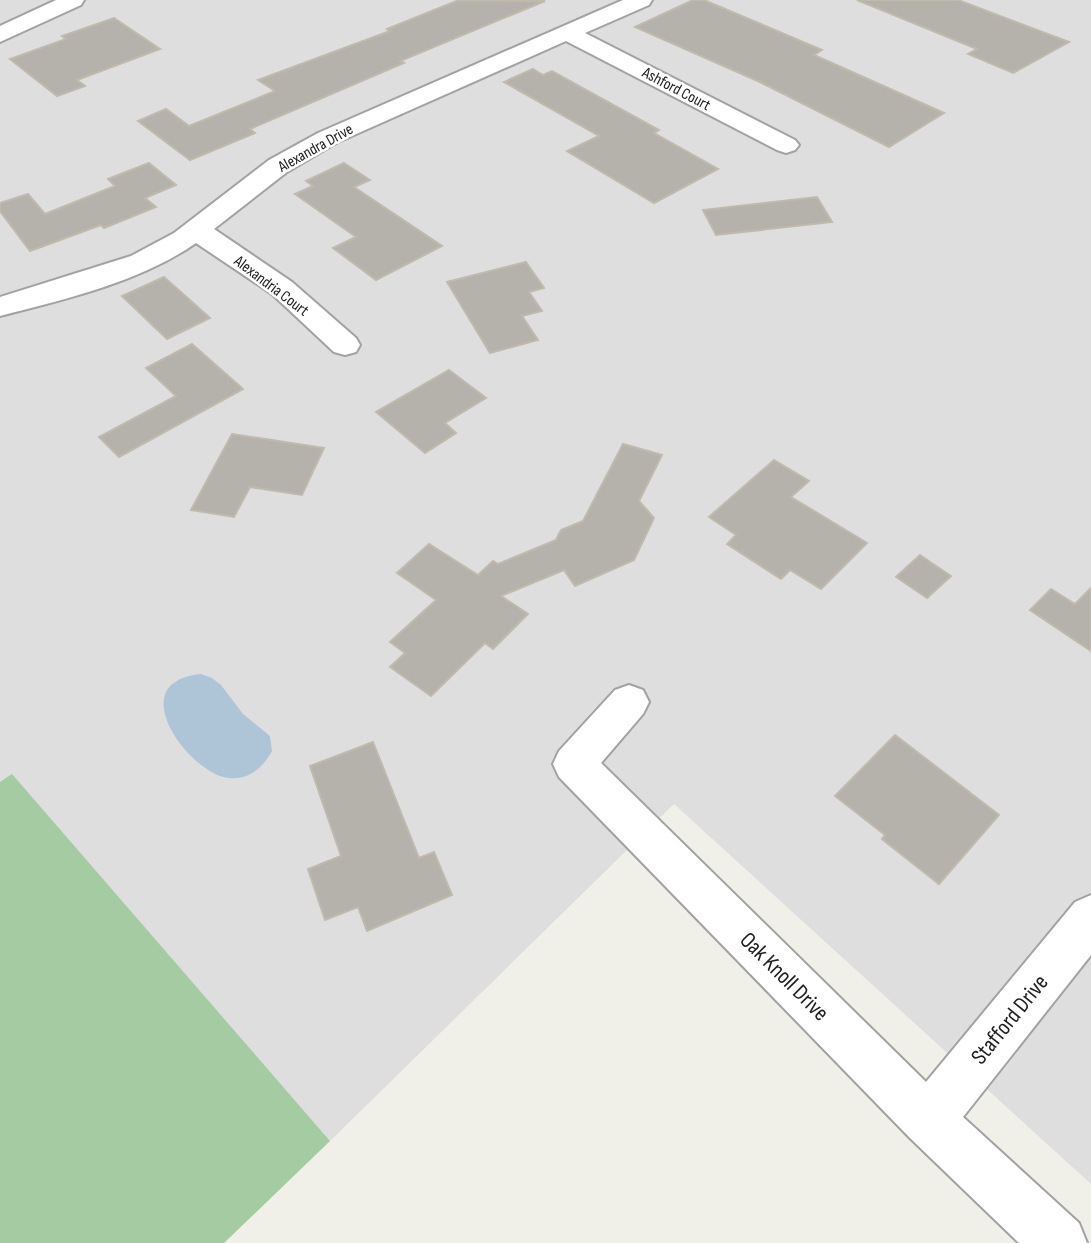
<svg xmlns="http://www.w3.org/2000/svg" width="1091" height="1243" font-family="'Sofia Sans Condensed',sans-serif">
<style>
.residential{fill:#dfdede}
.forest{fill:#a4cba2}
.water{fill:#aec5d8}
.building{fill:#b5b2ab;stroke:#c0baac;stroke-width:2}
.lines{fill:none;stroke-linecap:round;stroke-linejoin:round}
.minor-casing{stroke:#a2a2a2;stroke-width:4}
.minor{fill:#fff;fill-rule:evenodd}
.labels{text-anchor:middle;stroke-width:5;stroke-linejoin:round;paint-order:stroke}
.far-street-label{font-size:16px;fill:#212121;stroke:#fff}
.near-street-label{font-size:23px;fill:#212121;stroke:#fff}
</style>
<rect width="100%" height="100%" fill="#f0efe8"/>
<path class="residential" d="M0 0H1091V1184L674 804 330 1141 12 775 0 782Z"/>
<path class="forest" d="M12 774 330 1141 224 1243H0V782Z"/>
<path class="water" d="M201 674 212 678 221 685 243 714 270 736 272 751C263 767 250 780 229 778 192 776 119 682 201 674Z"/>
<g class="building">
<path d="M459 0 545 1 400 61 404 63 250 129 255 133 190 160 138 121 166 109 189 126 275 91 258 80 390 31 387 29Z"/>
<path d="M693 0H704L822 50 814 55 944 113 889 147 760 82 635 27Z"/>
<path d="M857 0H958L1069 42 1013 73 968 54 977 49Z"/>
<path d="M114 18 160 49 77 80 85 86 57 96 10 59 66 39 62 36Z"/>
<path d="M533 69 543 75 552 71 659 130 654 133 718 169 654 203 567 151 599 136 504 82Z"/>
<path d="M149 163 176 185 145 198 156 207 104 228 101 225 30 251 0 211V203L28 194 45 214 115 186 108 179Z"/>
<path d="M344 163 370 180 354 187 442 246 376 280 333 248 356 237 295 194 313 186 306 181Z"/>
<path d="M817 197 832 222 716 235 703 210Z"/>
<path d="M526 262 544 288 529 292 542 311 522 316 538 340 490 353 447 282Z"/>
<path d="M164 277 210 318 167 339 122 296Z"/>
<path d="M192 344 243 389 119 457 99 437 176 396 146 368Z"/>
<path d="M449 370 486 398 445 423 456 433 425 453 376 412Z"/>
<path d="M232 434 324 448 302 495 250 487 234 517 191 510Z"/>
<path d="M623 444 662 455 639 501 654 518 634 560 575 586 564 570 501 596 528 614 493 649 485 643 431 696 390 667 405 653 390 642 436 600 397 573 429 544 478 575 493 561 498 564 556 540 561 530 583 521Z"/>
<path d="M774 460 809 481 791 497 867 543 821 589 790 570 781 579 727 544 736 535 709 517Z"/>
<path d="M920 555 951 576 927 598 896 577Z"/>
<path d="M1091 588V651L1030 610 1051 589 1075 604Z"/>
<path d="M895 735 999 815 939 884 882 839 885 835 835 796Z"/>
<path d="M373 742 419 858 434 852 452 895 367 931 358 907 325 920 308 869 341 856 310 766Z"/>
</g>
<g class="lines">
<g class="minor-casing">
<g id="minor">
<path d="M56 0H84L81 5 0 42V26Z"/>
<path d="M623 0H652L649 5 585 33 795 140 799 145 795 150 786 153 777 150 566 41 336 143 287 172 214 229 292 282 356 338 360 345 356 352 345 355 334 352 272 294 196 243C140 282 66 299 0 316V297L131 256 174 233 269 160 318 133Z"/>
<path d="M629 685 643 690 649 702 643 714 601 763 926 1082 1075 902 1091 895V955L963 1117 1079 1223 1087 1243H1019L910 1138 559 777 553 764 559 751 615 690Z"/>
</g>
</g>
<use href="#minor" class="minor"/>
</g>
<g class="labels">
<g class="far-street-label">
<text transform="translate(677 88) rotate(28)" y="6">Ashford Court</text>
<text transform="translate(315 147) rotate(-29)" y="6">Alexandra Drive</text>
<text transform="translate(272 285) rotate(37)" y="6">Alexandria Court</text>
</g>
<g class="near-street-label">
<text transform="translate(785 976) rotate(45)" y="8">Oak Knoll Drive</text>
<text transform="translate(1009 1019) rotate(-51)" y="8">Stafford Drive</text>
</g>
</g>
</svg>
